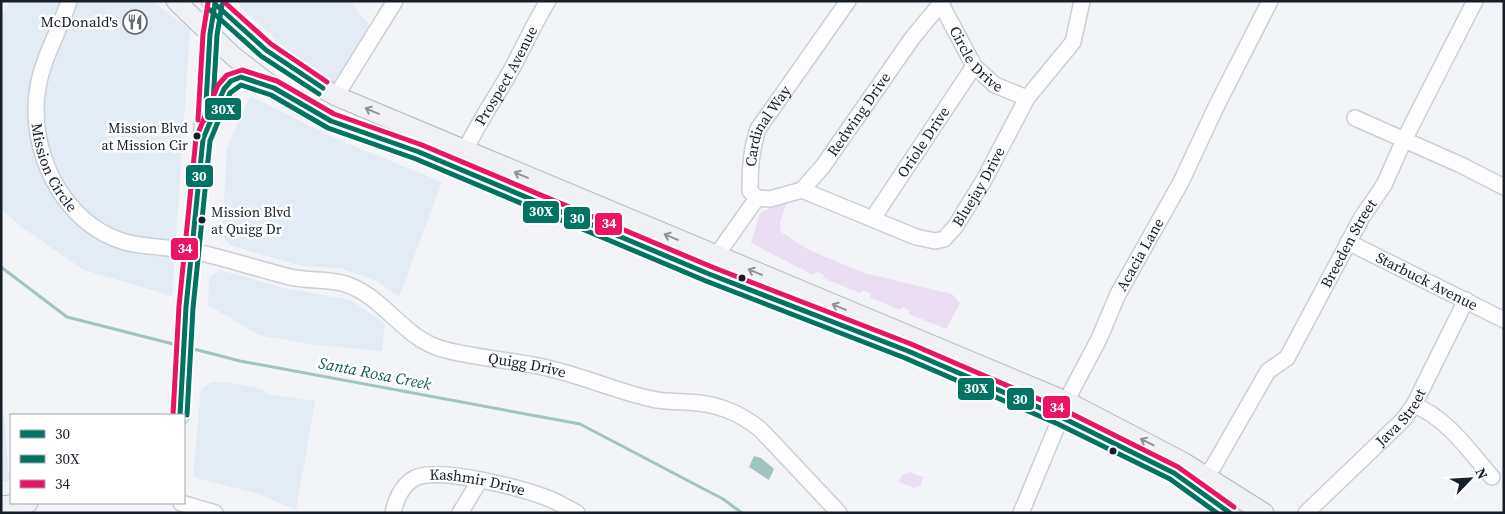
<svg xmlns="http://www.w3.org/2000/svg" width="1505" height="514" font-family="'Source Serif 4',serif">
<style>
.built{fill:#e3ebf4}
.green{fill:#ebddf2}
.water{fill:#a0c4bf}
.lines{fill:none;stroke-linecap:round;stroke-linejoin:round}
.stream{stroke:#a0c4bf;stroke-width:3}
.minor-casing{stroke:#cad0d7;stroke-width:18}
.major-casing{stroke:#b7b8c2;stroke-width:21}
.minor{stroke:#fdfdfe;stroke-width:15}
.major{stroke:#f0f1f5;stroke-width:19}
.bus-1-casing{stroke:#fff;stroke-width:9}
.bus-2-casing{stroke:#fff;stroke-width:9}
.bus-3-casing{stroke:#fff;stroke-width:9}
.bus-1{stroke:#007363;stroke-width:5}
.bus-2{stroke:#007363;stroke-width:5}
.bus-3{stroke:#eb1464;stroke-width:5}
.oneway{stroke:#8e9299}
.bus-dot{fill:#161f29;stroke:#fff;stroke-width:2}
.labels{text-anchor:middle;stroke-width:5;stroke-linejoin:round;paint-order:stroke}
.bus-label{font-size:14px;fill:#161f29;stroke:#fff;text-anchor:end}
.poi-label{font-size:15px;fill:#161f29;stroke:#fff;text-anchor:end}
.street-label{font-size:15px;fill:#161f29;stroke:#fff}
.water-label{font-size:16px;font-style:italic;fill:#0f574e;stroke:#fff}
.line-badge{stroke:#fff;stroke-width:2}
.badge-label{font-size:14px;text-anchor:middle;font-weight:bold;fill:#fff}
</style>
<rect width="100%" height="100%" fill="#f2f4f7"/>
<g class="built">
<path d="M10 1H152L190 29 172 296 84 270 23 228 1 209V16Z"/>
<path d="M238 1H350L370 26 334 84 287 49 241 8Z"/>
<path d="M250 96 337 139 442 182 399 297 377 281 340 268 301 266 230 245 222 235 227 148Z"/>
<path d="M220 270 283 288 351 300 385 324 382 351 310 344 259 335 208 305 209 277Z"/>
<path d="M212 382H227L262 389 266 394 315 401 296 510 259 494 196 478 193 475 201 389Z"/>
<path d="M1 414H4L9 481 1 482Z"/>
</g>
<g class="green">
<path d="M783 202 786 205 780 222 781 232 809 250 864 273 952 294 960 303 946 329 909 314 910 311 902 307 900 310 870 297 871 294 863 290 860 293 823 278 824 275 816 271 813 275 751 243 760 213Z"/>
<path d="M911 472 923 477 920 486 914 488 899 482 902 475Z"/>
</g>
<path class="water" d="M754 456 761 458 774 469 769 480 749 467Z"/>
<g class="lines">
<g class="stream">
<path d="M1 267 67 317 177 345"/>
<path d="M190 348 240 361 580 424 723 499 742 513"/>
</g>
<g class="minor-casing">
<g id="minor">
<path id="s1" d="M69 1C60 30 43 57 38 87 27 149 62 224 125 242 148 248 173 247 197 252 228 259 258 269 290 277 307 281 325 279 342 283 383 294 401 337 442 349 478 359 518 360 555 370 588 378 619 392 652 399 663 402 675 401 686 402 715 403 737 411 760 429L839 513"/>
<path id="s2" d="M941 4 974 66 995 85 1027 98"/>
<path d="M336 96 395 1"/>
<path d="M1355 118 1461 165 1504 187"/>
<path id="s3" d="M465 151C480 118 501 91 517 59 527 40 536 20 548 1"/>
<path id="s4" d="M802 190 916 237 935 241 944 239 955 227 984 180 1027 98 1073 42 1082 1"/>
<path id="s5" d="M757 198 770 199 802 190 823 166 913 37 943 1"/>
<path id="s6" d="M873 218 974 66"/>
<path id="s7" d="M1348 242 1504 320"/>
<path id="s8" d="M716 256 757 198 750 191C750 169 751 150 758 129L848 1"/>
<path d="M1414 405C1447 418 1469 451 1492 477"/>
<path id="s9" d="M1205 475 1213 467 1268 371 1287 358 1362 217 1384 185 1404 140 1475 1"/>
<path d="M181 503 215 513"/>
<path id="s10" d="M393 513C396 499 402 485 415 478 440 466 524 489 550 499 559 503 568 508 577 513"/>
<path d="M460 513 480 480"/>
<path id="s11" d="M1021 513 1072 390 1099 339 1118 294 1181 182 1216 107 1270 1"/>
<path id="s12" d="M1306 513 1403 420 1414 405 1466 300"/>
</g>
</g>
<g class="major-casing">
<g id="major">
<path d="M176 1 233 56 260 77 301 106 331 121 419 152 709 274 908 351 1061 417 1174 473 1230 513"/>
<path d="M211 1C249 38 290 70 336 96L1068 402 1183 462 1264 513"/>
<path d="M210 124C223 92 223 68 263 84"/>
<path d="M180 415 186 307 203 139 211 28"/>
<path d="M1 506 28 503"/>
</g>
</g>
<use href="#minor" class="minor"/>
<use href="#major" class="major"/>
<g class="bus-1-casing">
<g id="bus-1">
<path d="M215 4 266 50 323 88"/>
<path d="M205 120 210 34 215 4"/>
<path d="M180 415 186 307 203 139 224 89 231 81 241 77 274 88 331 121 419 152 709 274 908 351 1061 417 1174 473 1230 513"/>
</g>
</g>
<g class="bus-2-casing">
<g id="bus-2">
<path d="M210 10 261 56 319 94"/>
<path d="M212 120 217 35 222 5"/>
<path d="M187 415 193 308 210 141 230 93 241 85 271 95 328 128 416 159 706 281 905 358 1058 424 1170 479 1217 513"/>
</g>
</g>
<g class="bus-3-casing">
<g id="bus-3">
<path d="M223 1 271 44 327 82"/>
<path d="M198 120 203 34 208 3"/>
<path d="M173 415 179 306 196 138 218 85 227 75 242 70 277 81 334 114 422 145 712 267 911 344 1064 410 1178 467 1234 507"/>
</g>
</g>
<use href="#bus-1" class="bus-1"/>
<use href="#bus-2" class="bus-2"/>
<use href="#bus-3" class="bus-3"/>
</g>
<defs><path id="oneway-shaft" d="M-6 0H5M1.5-3L5.5 0L1.5 3" fill="none" stroke-width="1.6" stroke-linecap="round" stroke-linejoin="round" transform="scale(1.25)"/></defs>
<g class="oneway">
<use href="#oneway-shaft" transform="translate(372 111) rotate(-157)"/>
<use href="#oneway-shaft" transform="translate(521 175) rotate(-157)"/>
<use href="#oneway-shaft" transform="translate(671 237) rotate(-157)"/>
<use href="#oneway-shaft" transform="translate(755 272) rotate(-158)"/>
<use href="#oneway-shaft" transform="translate(839 307) rotate(-157)"/>
<use href="#oneway-shaft" transform="translate(1147 442) rotate(-153)"/>
</g>
<defs>
<g id="restaurant-ring" transform="scale(1.25)"><circle r="9.5" fill="#fff" stroke="#636a71" stroke-width="1.5"/><path d="M-5-6h1v4h1v-4h1v4h1v-4h1v5L-1.5 .5V6h-2V.5L-5-1ZM5-6V6H3V1.5H1.5Q1.5-4 5-6Z" fill="#636a71"/></g>
</defs>
<g fill-rule="evenodd">
<use href="#restaurant-ring" x="135" y="22"/>
</g>
<g class="bus-dot">
<circle cx="197" cy="136" r="4.5"/>
<circle cx="202" cy="220" r="4.5"/>
<circle cx="742" cy="278" r="4.5"/>
<circle cx="1113" cy="451" r="4.5"/>
</g>
<g class="labels">
<g class="bus-label">
<text x="188" y="133">Mission Blvd<tspan x="188" dy="17">at Mission Cir</tspan></text>
<text x="211" y="217" text-anchor="start">Mission Blvd<tspan x="211" dy="17">at Quigg Dr</tspan></text>
</g>
<g class="poi-label">
<text x="118" y="27">McDonald's</text>
</g>
<g class="street-label">
<text dy="5" stroke="none"><textPath href="#s2" startOffset="66">Circle Drive</textPath></text>
<text dy="5" stroke="none"><textPath href="#s3" startOffset="86">Prospect Avenue</textPath></text>
<text dy="5" stroke="none"><textPath href="#s5" startOffset="141">Redwing Drive</textPath></text>
<text dy="5" stroke="none"><textPath href="#s8" startOffset="150">Cardinal Way</textPath></text>
<text dy="5" stroke="none"><textPath href="#s6" startOffset="91">Oriole Drive</textPath></text>
<text dy="5" stroke="none"><textPath href="#s1" startOffset="176">Mission Circle</textPath></text>
<text dy="5" stroke="none"><textPath href="#s4" startOffset="215">Bluejay Drive</textPath></text>
<text dy="5" stroke="none"><textPath href="#s9" startOffset="275">Breeden Street</textPath></text>
<text dy="5" stroke="none"><textPath href="#s11" startOffset="285">Acacia Lane</textPath></text>
<text dy="5" stroke="none"><textPath href="#s7" startOffset="88">Starbuck Avenue</textPath></text>
<text dy="5" stroke="none"><textPath href="#s1" startOffset="714">Quigg Drive</textPath></text>
<text dy="5" stroke="none"><textPath href="#s12" startOffset="135">Java Street</textPath></text>
<text dy="5" stroke="none"><textPath href="#s10" startOffset="106">Kashmir Drive</textPath></text>
</g>
<g class="water-label">
<text transform="translate(375 373) rotate(11)" y="6">Santa Rosa Creek</text>
</g>
</g>
<g class="line-badge">
<rect x="204" y="97" width="38" height="24" rx="5" fill="#007363"/>
<rect x="185" y="164" width="29" height="24" rx="5" fill="#007363"/>
<rect x="522" y="200" width="38" height="24" rx="5" fill="#007363"/>
<rect x="563" y="206" width="28" height="24" rx="5" fill="#007363"/>
<rect x="594" y="212" width="29" height="24" rx="5" fill="#eb1464"/>
<rect x="170" y="237" width="29" height="24" rx="5" fill="#eb1464"/>
<rect x="957" y="377" width="38" height="24" rx="5" fill="#007363"/>
<rect x="1006" y="387" width="29" height="24" rx="5" fill="#007363"/>
<rect x="1042" y="395" width="29" height="24" rx="5" fill="#eb1464"/>
</g>
<g class="badge-label">
<text x="223" y="114">30X</text>
<text x="199" y="181">30</text>
<text x="541" y="216">30X</text>
<text x="577" y="223">30</text>
<text x="609" y="228">34</text>
<text x="185" y="253">34</text>
<text x="976" y="393">30X</text>
<text x="1020" y="404">30</text>
<text x="1057" y="412">34</text>
</g>
<rect width="1505" height="514" fill="none" stroke="#161f29" stroke-width="5"/>
<rect x="10" y="414" width="175" height="90" fill="#ffffff" stroke="#a2a5a9"/>
<rect x="20" y="430" width="25" height="8" fill="#007363" stroke="#a2a5a9"/>
<text x="55" y="439" font-size="15" fill="#161f29">30</text>
<rect x="20" y="455" width="25" height="8" fill="#007363" stroke="#a2a5a9"/>
<text x="55" y="464" font-size="15" fill="#161f29">30X</text>
<rect x="20" y="480" width="25" height="8" fill="#eb1464" stroke="#a2a5a9"/>
<text x="55" y="489" font-size="15" fill="#161f29">34</text>
<g transform="translate(1470 479) rotate(65)" stroke="#ffffff" stroke-width="4" paint-order="stroke">
<path d="M0-4L9 19L0 12L-9 19Z" fill="#161f29"/>
<text y="-8" font-size="14" font-weight="bold" text-anchor="middle" fill="#161f29">N</text>
</g>
</svg>
